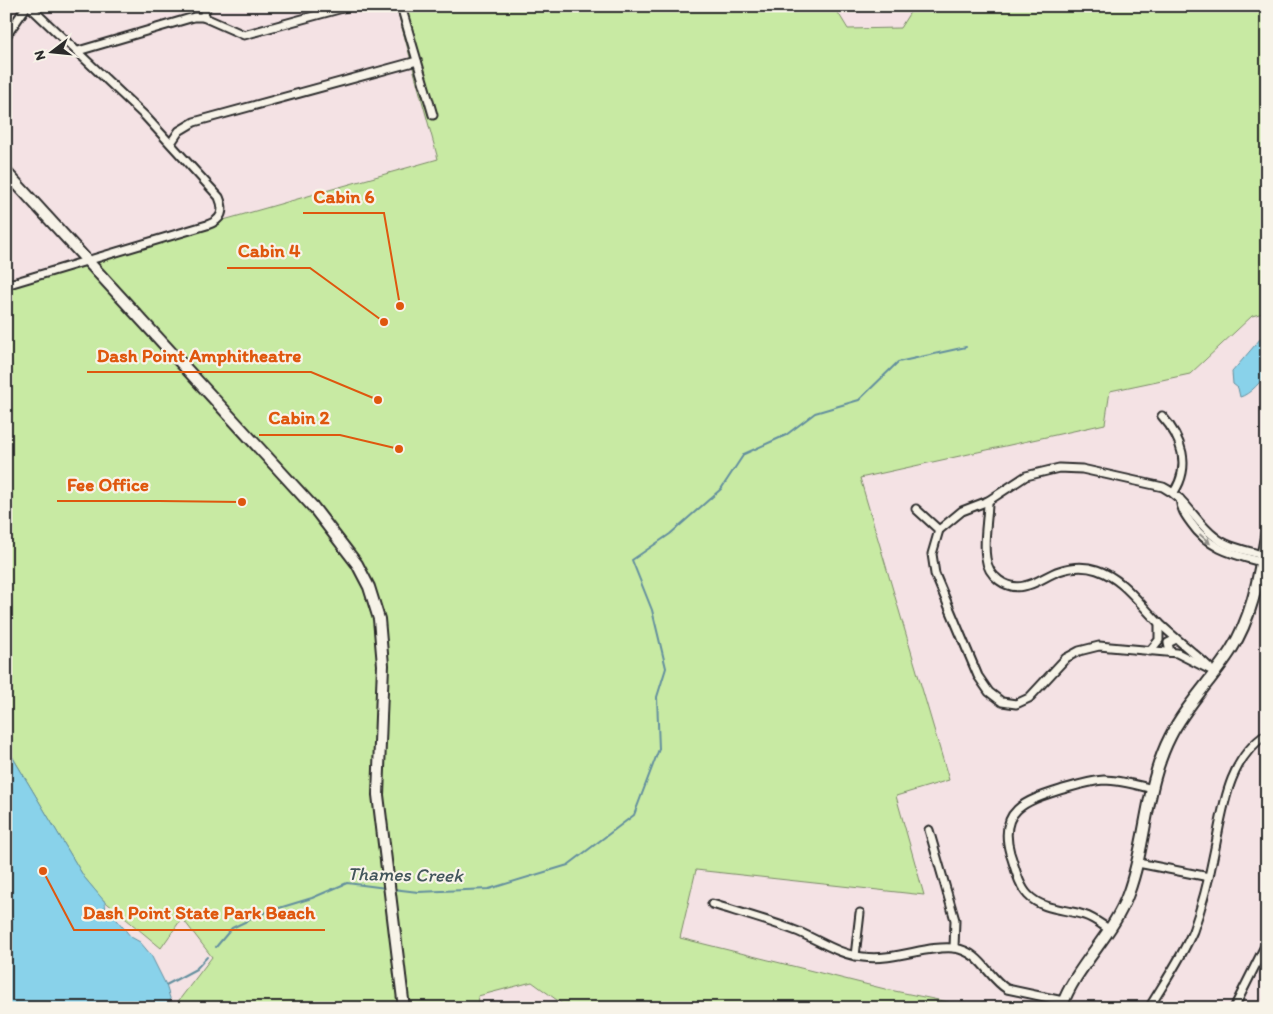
<svg xmlns="http://www.w3.org/2000/svg" width="1273" height="1014" font-family="Itim,sans-serif">
<style>
.green{fill:#c8eaa3;stroke:#7a8a67}
.water{fill:#89d2ea;stroke:#638f9e}
.lines{fill:none;stroke-linecap:round;stroke-linejoin:round}
.stream{stroke:#638f9e;stroke-width:2}
.street-casing{stroke:#2b2b2b;stroke-width:11}
.secondary-casing{stroke:#2b2b2b;stroke-width:14}
.street{stroke:#f7f3e8;stroke-width:7}
.secondary{stroke:#f7f3e8;stroke-width:10}
.oneway{fill:#918f8a}
.labels{text-anchor:middle;stroke-width:4.5;stroke-linejoin:round;paint-order:stroke}
.water-label{font-size:19px;font-style:italic;fill:#42555b;stroke:#f7f3e8}
.leader{fill:none;stroke:#df570e;stroke-width:2}
.callout-dot{fill:#df570e;stroke:#f7f3e8;stroke-width:2}
.callout-label{font-size:19px;text-anchor:middle;font-weight:bold;fill:#df570e;stroke:#f7f3e8;stroke-width:4.5;stroke-linejoin:round;paint-order:stroke}
</style>
<rect width="100%" height="100%" fill="#f4e2e4"/>
<filter id="ink" filterUnits="userSpaceOnUse"><feTurbulence type="fractalNoise" baseFrequency=".02" numOctaves="2"/><feDisplacementMap in="SourceGraphic" scale="10" xChannelSelector="R" yChannelSelector="G"/><feConvolveMatrix kernelMatrix="1 2 1 2 8 2 1 2 1" color-interpolation-filters="sRGB"/></filter>
<g filter="url(#ink)">
<path class="green" d="M396 6H834L848 29 900 28 914 6H1267V312L1252 316 1190 374 1110 391 1105 424 860 478 949 780 896 796 924 895 696 870 680 938 885 989 977 1008H568L532 982 478 996 480 1008H173L212 957 182 918 161 948 102 899 84 877 6 746V282L438 159Z"/>
<g class="water">
<path d="M1267 331C1267 342 1270 359 1267 370 1264 380 1249 395 1240 397L1238 388 1233 384 1232 372Z"/>
<path d="M6 746 84 877 105 902 106 913 113 915 131 937 140 942 151 955 166 985 173 1008H6Z"/>
</g>
<g class="lines">
<g class="stream">
<path d="M393 889 418 892 489 889 568 865 634 815 659 749 657 697 666 668 652 610 632 560 670 534 721 489 744 454 786 435 815 413 859 400 898 362 966 347"/>
<path d="M216 947 232 928 266 912 312 898 347 883 386 888"/>
<path d="M166 985 196 969 207 957"/>
</g>
<g class="street-casing">
<g id="street">
<path d="M401 6 433 115"/>
<path d="M203 17 207 6"/>
<path d="M6 36 27 6"/>
<path d="M78 51 194 17H203L244 35 350 6"/>
<path d="M171 143 179 131 194 122 417 61"/>
<path d="M6 285 207 225C222 220 225 211 219 197L145 116 29 6"/>
<path d="M1162 416C1182 438 1191 466 1174 492"/>
<path d="M1180 499C1181 509 1185 515 1191 523 1209 549 1232 554 1261 562"/>
<path d="M988 501C988 520 983 540 986 558 988 576 1006 590 1024 586 1037 584 1047 575 1059 571 1071 567 1085 566 1097 570 1124 579 1140 605 1160 624 1176 639 1193 652 1209 667"/>
<path d="M916 509 939 530"/>
<path d="M1150 651 1159 640V623"/>
<path d="M1170 652 1168 643 1176 639"/>
<path d="M1215 672 1177 653 1099 646 1079 651 1066 658 1029 698 1016 704 1002 702 989 692 978 676 935 574 932 554 939 530 962 511 988 501 1026 476 1059 468 1082 469 1163 487C1187 499 1195 522 1215 537 1228 548 1247 550 1262 555"/>
<path d="M929 830 955 920 954 948"/>
<path d="M1138 863 1209 877"/>
<path d="M712 904C741 913 771 921 799 932 820 941 840 955 863 957 895 961 927 945 954 948 982 952 988 978 1007 989L1063 1001"/>
<path d="M1110 930C1102 925 1094 918 1084 915 1066 909 1042 910 1028 895 1018 884 1015 867 1010 853 998 810 1025 801 1060 790 1074 786 1089 781 1104 780 1120 780 1137 785 1153 789"/>
<path d="M855 956 860 913"/>
<path d="M1149 1008C1164 983 1182 957 1193 931 1202 906 1209 879 1214 853 1223 810 1227 760 1267 734"/>
<path d="M1234 1008 1267 942"/>
</g>
</g>
<g class="secondary-casing">
<g id="secondary">
<path d="M6 172 314 508 357 564 369 587 379 619 383 665 378 795 404 1008"/>
<path d="M1061 1008C1076 965 1113 936 1128 894 1147 843 1145 786 1170 737 1186 705 1212 680 1231 650 1254 614 1259 573 1267 531"/>
</g>
</g>
<use href="#street" class="street"/>
<use href="#secondary" class="secondary"/>
</g>
<defs><path id="oneway-solid" d="M-6-.8H1V-3.2L6.5 0L1 3.2V.8H-6Z" transform="scale(1.25)"/></defs>
<use class="oneway" href="#oneway-solid" transform="translate(1205 539) rotate(42)"/>
</g>
<g class="labels">
<g class="water-label">
<text transform="translate(405 874) rotate(1)" y="7">Thames Creek</text>
</g>
</g>
<path class="leader" d="M400 306L384 213H303M384 322L310 268H227M378 400L311 372H87M399 449L340 435H259M242 502L159 501H57M43 871L74 930H325"/>
<g class="callout-dot">
<circle cx="400" cy="306" r="5"/>
<circle cx="384" cy="322" r="5"/>
<circle cx="378" cy="400" r="5"/>
<circle cx="399" cy="449" r="5"/>
<circle cx="242" cy="502" r="5"/>
<circle cx="43" cy="871" r="5"/>
</g>
<g class="callout-label">
<text x="344" y="203">Cabin 6</text>
<text x="269" y="257">Cabin 4</text>
<text x="199" y="362">Dash Point Amphitheatre</text>
<text x="299" y="424">Cabin 2</text>
<text x="108" y="491">Fee Office</text>
<text x="199" y="919">Dash Point State Park Beach</text>
</g>
<rect width="1273" height="1014" fill="none" stroke="#f7f3e8" stroke-width="25"/>
<rect x="12" y="12" width="1248" height="989" fill="none" stroke="#2b2b2b" stroke-width="2" filter="url(#ink)"/>
<g transform="translate(52 52) rotate(254)" stroke="#f7f3e8" stroke-width="4" paint-order="stroke">
<path d="M0-4L9 19L0 12L-9 19Z" fill="#2b2b2b"/>
<text y="-8" font-size="14" font-weight="bold" text-anchor="middle" fill="#2b2b2b">N</text>
</g>
</svg>
